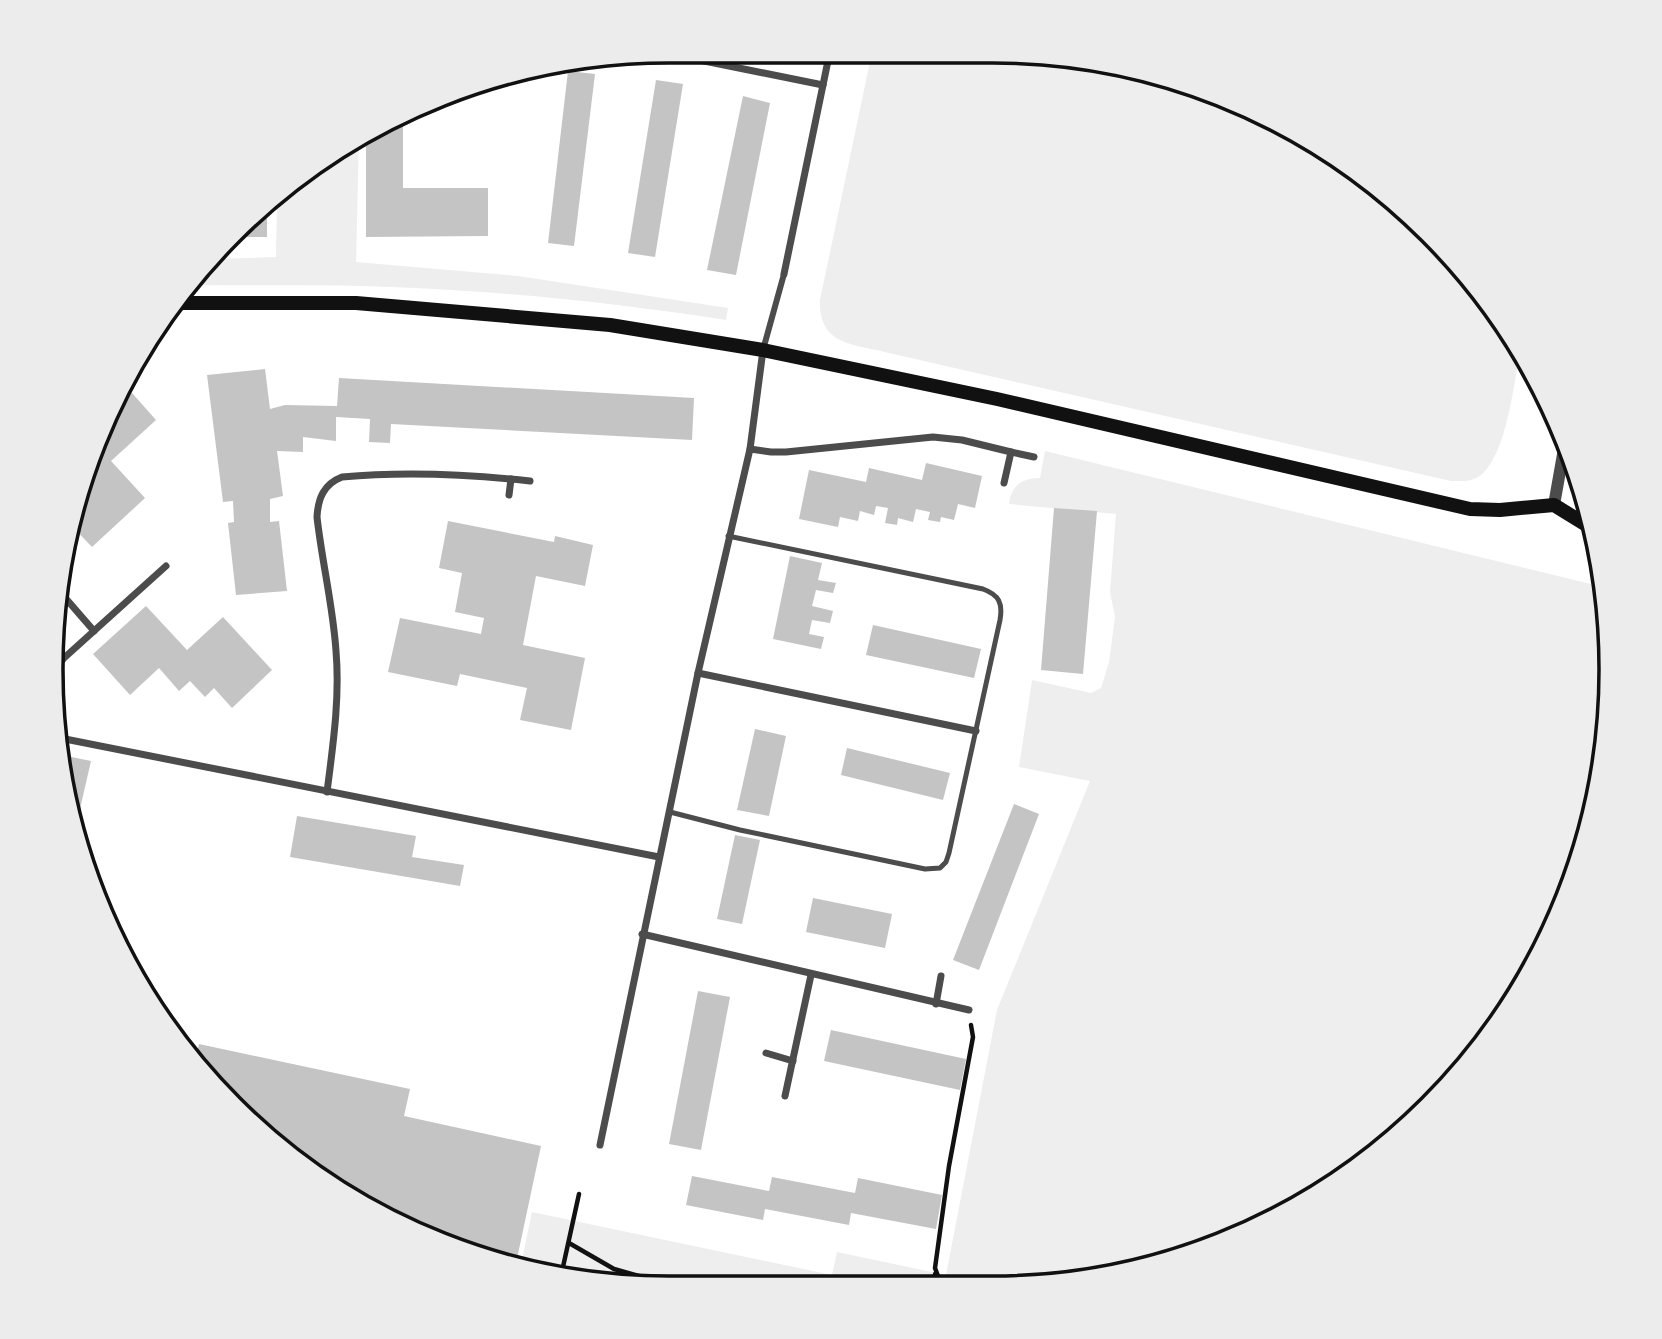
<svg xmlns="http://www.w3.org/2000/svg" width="1662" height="1339" font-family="Montserrat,sans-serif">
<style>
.green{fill:#eee}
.building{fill:#c4c4c4}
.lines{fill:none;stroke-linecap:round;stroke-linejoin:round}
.path{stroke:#111;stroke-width:4.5}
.service{stroke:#4c4c4c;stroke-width:5}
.pedestrian{stroke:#4c4c4c;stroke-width:6}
.minor{stroke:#4c4c4c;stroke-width:7}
.tertiary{stroke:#4c4c4c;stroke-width:12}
.secondary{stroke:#111;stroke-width:14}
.rim{fill:none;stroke:#111;stroke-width:3.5}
</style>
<rect width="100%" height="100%" fill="#fff"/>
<g class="green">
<path d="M872 52H1033L1229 98 1401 205 1484 293 1520 352C1514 383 1506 460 1478 477 1469 482 1461 481 1451 481L889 353C855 344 818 346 820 300Z"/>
<path d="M359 135 356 262 518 276 728 308 726 320C623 304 519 293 415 288 341 284 266 286 191 285L212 259 276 257 277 197Z"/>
<path d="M1045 451 1603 587 1610 629 1606 750 1579 868 1529 979 1458 1077 1369 1160 1267 1224 1153 1267 1033 1287H629L520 1269 532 1212 832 1275 837 1252 946 1275 997 1010 1090 781 1019 767 1032 680 1091 693 1101 688 1109 662 1115 617 1110 592 1116 514 1009 504C1011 486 1022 478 1040 478Z"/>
</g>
<g class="building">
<path d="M568 71 595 74 574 246 548 243Z"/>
<path d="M656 80 683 84 655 257 628 253Z"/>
<path d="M743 96 770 103 736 275 707 270Z"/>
<path d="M403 116V188H488V236L366 237V131Z"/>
<path d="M267 205V237H228L232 232Z"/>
<path d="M265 369 270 409 285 405 337 406 339 378 694 398 692 440 391 424 390 443 369 442 370 419 336 417V441L303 437V452L277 451 283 496 270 499V522L279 521 287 591 236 595 228 523 234 522 233 501 223 502 207 375Z"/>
<path d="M124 384 156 420 111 461 145 498 92 547 70 524 72 509Z"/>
<path d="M926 463 982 476 975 508 958 504 954 520 941 517 940 522 928 520 930 512 916 509 913 522 898 518 897 525 885 523 888 508 876 506 874 515 860 511 858 521 840 517 838 527 799 519 809 470 866 482 869 468 922 480Z"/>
<path d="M1054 508 1097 511 1083 674 1041 670Z"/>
<path d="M448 521 554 542 555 536 593 545 585 586 536 576 523 645 585 658 571 730 520 720 527 688 460 674 457 686 388 672 400 618 481 634 484 618 455 612 462 573 439 568Z"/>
<path d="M790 556 822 563 818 580 836 583 833 593 816 590 812 606 833 611 830 623 812 620 809 634 824 637 821 649 773 639Z"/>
<path d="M146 606 187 650 223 617 272 670 232 708 214 688 205 697 190 681 179 691 159 668 130 695 93 654Z"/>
<path d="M873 625 981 649 974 678 866 655Z"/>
<path d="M755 729 786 736 769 816 737 810Z"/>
<path d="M847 748 950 773 943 800 841 775Z"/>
<path d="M62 755 91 761 74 835 72 829Z"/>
<path d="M1014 804 1039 814 979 970 953 960Z"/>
<path d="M297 816 416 836 412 857 464 865 460 886 290 857Z"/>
<path d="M735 835 760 840 742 924 717 919Z"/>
<path d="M813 898 892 914 885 948 806 932Z"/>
<path d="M698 991 730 997 701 1150 669 1144Z"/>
<path d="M831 1030 966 1059 960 1090 824 1061Z"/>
<path d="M199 1044 410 1089 404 1116 541 1146 515 1268 396 1225 293 1160 204 1077 195 1063Z"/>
<path d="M692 1176 769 1191 772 1177 855 1193 858 1178 942 1195 936 1229 851 1213 849 1225 765 1209 763 1220 686 1205Z"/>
</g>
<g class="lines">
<g class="path">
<path d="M569 1243 614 1269 678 1287"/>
<path d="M935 1274 936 1287"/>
<path d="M561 1276 579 1194"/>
<path d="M942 1287 935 1268 949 1166 973 1037 971 1025"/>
</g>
<path class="service" d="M670 812 740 830 925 869 940 868 946 862 949 853 1000 620C1003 603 999 595 983 589L728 536"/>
<path class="pedestrian" d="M763 350 784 274"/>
<g class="minor">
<path d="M660 52 823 85"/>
<path d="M784 274 830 51"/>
<path d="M750 449 771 452H786L933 437 962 440 1011 452 1004 483"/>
<path d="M1011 452 1034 457"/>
<path d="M509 495 511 479"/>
<path d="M61 593 94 631"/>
<path d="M51 672 64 658 166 566"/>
<path d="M698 673 976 731"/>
<path d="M60 738 659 857"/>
<path d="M327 792C333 745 340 698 336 651 333 606 322 562 317 517 318 498 324 484 342 477 405 471 467 474 530 481"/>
<path d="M642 934 969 1010"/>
<path d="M936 1004 941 976"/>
<path d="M766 1053 793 1061"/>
<path d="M785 1096 811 975"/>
<path d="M600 1145 698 673 750 449 763 350"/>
</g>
<path class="tertiary" d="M1554 505 1565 443"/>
<path class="secondary" d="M178 303H356L610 325 763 350 997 399 1470 509 1500 510 1554 505 1593 529"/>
</g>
<path d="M0 0H1662V1339H0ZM669 63H993A606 606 0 0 1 1599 669V670A606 606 0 0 1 993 1276H669A606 606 0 0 1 63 670V669A606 606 0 0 1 669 63Z" fill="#ececec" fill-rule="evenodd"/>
<path class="rim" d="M669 63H993A606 606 0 0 1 1599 669V670A606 606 0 0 1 993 1276H669A606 606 0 0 1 63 670V669A606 606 0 0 1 669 63Z"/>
</svg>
